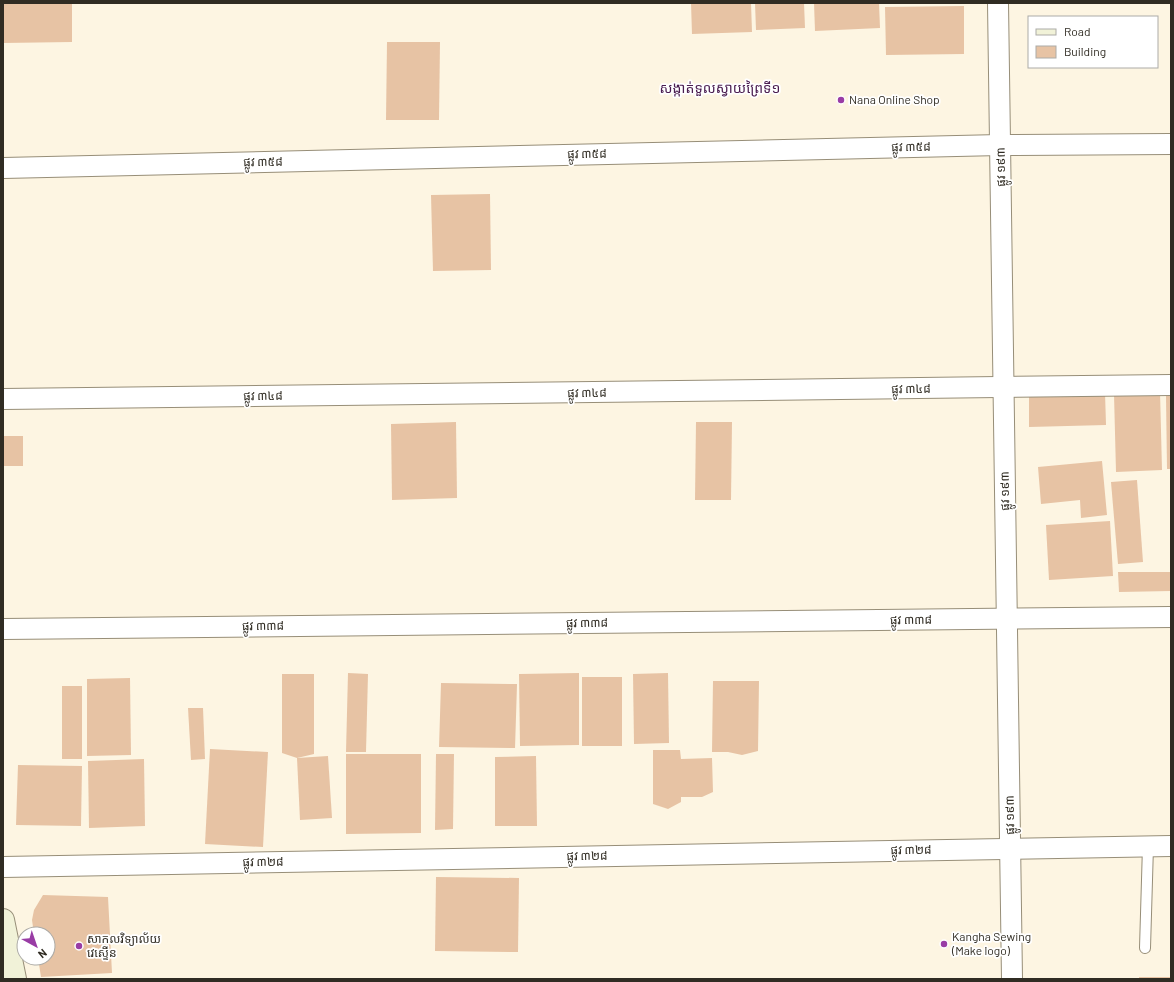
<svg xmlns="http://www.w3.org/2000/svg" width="1174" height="982" font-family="Barlow,'Noto Sans Khmer',sans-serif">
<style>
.building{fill:#e7c3a4}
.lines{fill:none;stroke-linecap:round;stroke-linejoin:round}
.lane-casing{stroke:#978e78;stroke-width:12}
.street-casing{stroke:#978e78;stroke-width:22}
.secondary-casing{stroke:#978e78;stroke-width:24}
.lane{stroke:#fff;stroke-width:10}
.street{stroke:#fff;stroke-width:20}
.secondary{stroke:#f1f2d8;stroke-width:22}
.poi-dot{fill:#993ca5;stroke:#fff;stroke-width:1.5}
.labels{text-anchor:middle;stroke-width:3.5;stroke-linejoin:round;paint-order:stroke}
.poi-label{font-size:12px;fill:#302c23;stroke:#fff;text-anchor:start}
.street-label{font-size:12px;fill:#302c23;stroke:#fff}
.quarter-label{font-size:14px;fill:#4a1d50;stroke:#fff}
</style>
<rect width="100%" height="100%" fill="#fdf5e2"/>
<g class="building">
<path d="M3 3H72V42L3 43Z"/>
<path d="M691 3H751L752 32 692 34Z"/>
<path d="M755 3H804L805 28 756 30Z"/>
<path d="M814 3H879L880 28 815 31Z"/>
<path d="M964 6V54L886 55 885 7Z"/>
<path d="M387 42H440L439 120H386Z"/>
<path d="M490 194 491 270 433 271 431 195Z"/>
<path d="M1105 392 1106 425 1029 427V394Z"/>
<path d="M1160 392 1162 470 1116 472 1114 394Z"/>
<path d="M1166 396H1171V469H1167Z"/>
<path d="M456 422 457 498 392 500 391 424Z"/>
<path d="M696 422H732L731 500H695Z"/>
<rect x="3" y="436" width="20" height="30"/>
<path d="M1102 461 1107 515 1081 518 1080 500 1041 504 1038 467Z"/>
<path d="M1137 480 1143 562 1118 564 1111 482Z"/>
<path d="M1110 521 1113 576 1049 580 1046 525Z"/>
<path d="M1118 572H1171V591L1119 592Z"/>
<path d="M348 673 368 674 366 752H346Z"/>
<path d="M579 673V745L520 746 519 674Z"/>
<path d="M668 673 669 743 634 744 633 674Z"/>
<path d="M282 674H314V754L297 758 282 753Z"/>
<rect x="582" y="677" width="40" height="69"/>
<path d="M130 678 131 755 87 756V679Z"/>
<path d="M713 681H759L758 751 742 755 728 752H712Z"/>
<path d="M441 683 517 684 515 748 439 747Z"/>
<rect x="62" y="686" width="20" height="73"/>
<path d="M188 708H203L205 759 191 760Z"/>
<path d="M210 749 268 752 263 847 205 844Z"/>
<path d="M653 750H680L681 759 712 758 713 792 702 797H681V802L668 809 653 804Z"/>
<path d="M346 754H421V833L346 834Z"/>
<path d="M436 754H454L453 829 435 830Z"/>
<path d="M328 756 332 818 300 820 297 758Z"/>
<path d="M536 756 537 826H495V757Z"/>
<path d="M144 759 145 826 89 828 88 761Z"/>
<path d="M18 765 82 766 81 826 16 825Z"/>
<path d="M436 877 519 878 518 952 435 951Z"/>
<path d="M43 895 108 897 112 973 41 977 38 958H48V934H34L32 920 34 910Z"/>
<rect x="1139" y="977" width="32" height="2"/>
</g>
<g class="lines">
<g class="lane-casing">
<path id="lane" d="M1145 948 1148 846"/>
</g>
<g class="street-casing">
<g id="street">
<path d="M998 3 1012 979"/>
<path d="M3 168 1000 145 1171 144"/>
<path d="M3 399 1171 385"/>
<path d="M3 629 1171 617"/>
<path d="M3 867 1171 846"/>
</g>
</g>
<g class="secondary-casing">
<path id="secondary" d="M3 920 15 979"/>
</g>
<use href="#lane" class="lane"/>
<use href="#street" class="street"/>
<use href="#secondary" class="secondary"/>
</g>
<g class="poi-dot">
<circle cx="841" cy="100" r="4"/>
<circle cx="944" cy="944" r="4"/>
<circle cx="79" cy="946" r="4"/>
</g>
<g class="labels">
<g class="poi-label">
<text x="849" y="104">Nana Online Shop</text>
<text x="952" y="941">Kangha Sewing<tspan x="952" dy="14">(Make logo)</tspan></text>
<text x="87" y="943">សាកលវិទ្យាល័យ<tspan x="87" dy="14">វេស្ទើន</tspan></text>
</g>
<g class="street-label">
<text transform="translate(911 147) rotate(-1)" y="4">ផ្លូវ ៣៥៨</text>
<text transform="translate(587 154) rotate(-1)" y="4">ផ្លូវ ៣៥៨</text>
<text transform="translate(263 162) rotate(-1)" y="4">ផ្លូវ ៣៥៨</text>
<text transform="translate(1001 167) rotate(-91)" y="4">ផ្លូវ ១៩៣</text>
<text transform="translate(911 389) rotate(-1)" y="4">ផ្លូវ ៣៤៨</text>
<text transform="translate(587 393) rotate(-1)" y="4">ផ្លូវ ៣៤៨</text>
<text transform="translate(263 396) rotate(-1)" y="4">ផ្លូវ ៣៤៨</text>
<text transform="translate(1005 491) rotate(-91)" y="4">ផ្លូវ ១៩៣</text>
<text transform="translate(911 620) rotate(-1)" y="4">ផ្លូវ ៣៣៨</text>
<text transform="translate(587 623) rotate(-1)" y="4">ផ្លូវ ៣៣៨</text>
<text transform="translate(263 626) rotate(-1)" y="4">ផ្លូវ ៣៣៨</text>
<text transform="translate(1010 815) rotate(-91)" y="4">ផ្លូវ ១៩៣</text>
<text transform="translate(911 850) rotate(-1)" y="4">ផ្លូវ ៣២៨</text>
<text transform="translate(587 856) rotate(-1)" y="4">ផ្លូវ ៣២៨</text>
<text transform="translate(263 862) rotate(-1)" y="4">ផ្លូវ ៣២៨</text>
</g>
<g class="quarter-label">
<text x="720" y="93">សង្កាត់ទួលស្វាយព្រៃទី១</text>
</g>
</g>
<rect width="1174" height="982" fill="none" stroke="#302c23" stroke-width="8"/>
<rect x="1028" y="16" width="130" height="52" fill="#ffffff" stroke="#acaba7"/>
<rect x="1036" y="29" width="20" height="6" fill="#f1f2d8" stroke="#acaba7"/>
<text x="1064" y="36" font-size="12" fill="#302c23">Road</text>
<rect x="1036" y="46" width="20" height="12" fill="#e7c3a4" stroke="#acaba7"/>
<text x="1064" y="56" font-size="12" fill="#302c23">Building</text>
<g transform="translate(36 946) rotate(140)"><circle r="19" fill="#ffffff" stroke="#acaba7"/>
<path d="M0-3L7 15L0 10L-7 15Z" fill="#993ca5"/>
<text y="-6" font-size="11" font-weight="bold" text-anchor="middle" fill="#302c23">N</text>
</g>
</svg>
